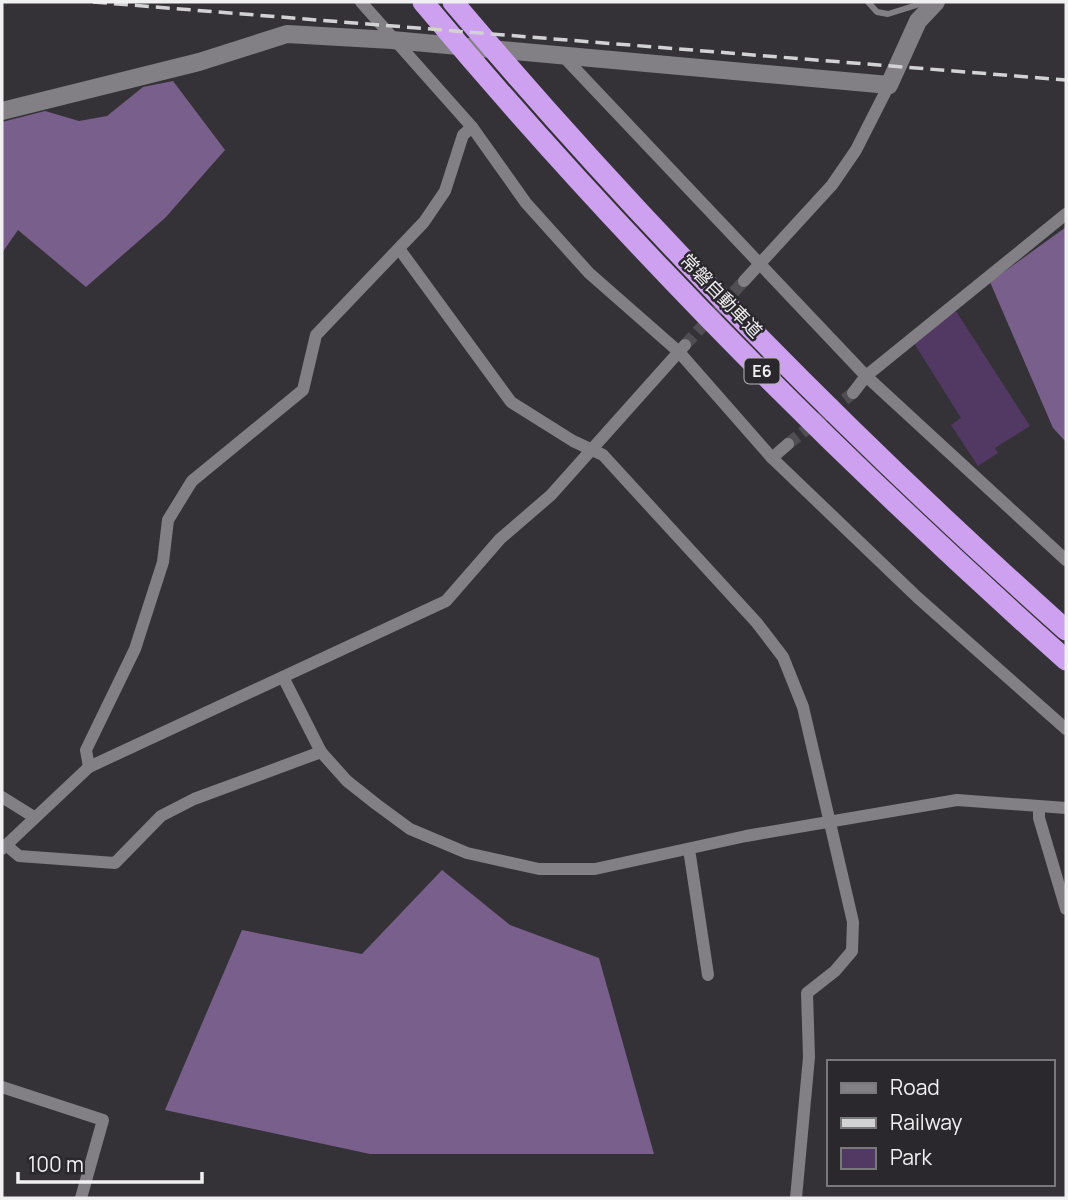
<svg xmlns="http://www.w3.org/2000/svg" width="1068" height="1200" font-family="Manrope,'Noto Sans JP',sans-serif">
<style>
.green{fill:#513963}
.forest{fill:#795f8c}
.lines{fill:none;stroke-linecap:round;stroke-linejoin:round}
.street-tunnel{stroke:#504e53;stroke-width:12;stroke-dasharray:12 6;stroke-linecap:butt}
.lane{stroke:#827f85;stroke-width:6}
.street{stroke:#827f85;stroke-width:12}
.secondary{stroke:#827f85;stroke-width:18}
.highway{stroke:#cda0f0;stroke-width:21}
.rail{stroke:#d2d1d4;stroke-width:3.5;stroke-dasharray:14 7;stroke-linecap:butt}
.labels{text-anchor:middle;stroke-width:5;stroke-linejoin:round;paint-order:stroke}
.shield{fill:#2a282c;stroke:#b5b3b7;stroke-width:2}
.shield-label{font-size:16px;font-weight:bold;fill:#f0eff2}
.street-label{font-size:18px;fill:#f0eff2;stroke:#2a282c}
</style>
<rect width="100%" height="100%" fill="#343237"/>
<path class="green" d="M956 311 1030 426 995 448 998 453 978 466 951 425 961 418 912 340Z"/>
<g class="forest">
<path d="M173 81 225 150 165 218 86 287 18 230 2 253V122L45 111 79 121 107 116 143 87Z"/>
<path d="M1066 227V442L1053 428 990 282Z"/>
<path d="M442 870 510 925 599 958 654 1154H370L165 1110 242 930 362 954Z"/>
</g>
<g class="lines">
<g class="street-tunnel">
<path d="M685 345 744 281"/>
<path d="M788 444 853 393"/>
</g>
<path class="lane" d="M868 2 877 12 888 14 920 4 927 9"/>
<g class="street">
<path d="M361 2 472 127 526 203 589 273 679 352 772 458 917 597 1066 729"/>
<path d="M563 56 866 376 1066 560"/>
<path d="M400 250 511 402 573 441 603 455 757 623 783 657 803 707 853 922 852 951 835 971 807 993 809 1057 796 1198"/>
<path d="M744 281 832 185 856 150 889 85"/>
<path d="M853 393 866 376 1066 214"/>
<path d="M772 458 788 444"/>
<path d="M283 677 321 752 347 781 376 804 410 829 467 853 539 869H595L746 836 957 800 1066 808"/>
<path d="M89 767 86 750 135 649 163 562 168 520 192 481 303 390 316 335 424 222 445 191 463 135 472 127"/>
<path d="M2 797 34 817"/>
<path d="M1039 807V818L1066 909"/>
<path d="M6 845 19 856 115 863 161 816 194 799 321 752"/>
<path d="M2 849 89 767 446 601 500 539 551 495 685 345"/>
<path d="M689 849 708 975"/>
<path d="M2 1087 103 1120 81 1198"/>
</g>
<path class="secondary" d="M2 111 199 62 287 34 392 40 889 85 918 21 936 2"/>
<g class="highway">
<path d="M423 2C619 237 838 456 1066 660"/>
<path d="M453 2C642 225 848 435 1066 630"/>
</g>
<path class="rail" d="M93 2 1066 80"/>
</g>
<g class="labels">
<rect class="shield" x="744.5" y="358.5" width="35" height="25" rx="5"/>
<g class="shield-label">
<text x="762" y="377">E6</text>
</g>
<g class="street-label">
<text transform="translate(721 296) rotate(46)" y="6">常磐自動車道</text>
</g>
</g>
<rect width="1068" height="1200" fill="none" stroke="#f0eff2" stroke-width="7"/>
<rect x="827" y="1060" width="228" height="126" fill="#2a282c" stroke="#79787b" stroke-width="2"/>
<rect x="841" y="1083" width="35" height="10" fill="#827f85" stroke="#79787b" stroke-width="2"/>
<text x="890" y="1095" font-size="21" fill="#f0eff2">Road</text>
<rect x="841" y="1118" width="35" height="10" fill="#d2d1d4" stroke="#79787b" stroke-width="2"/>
<text x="890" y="1130" font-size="21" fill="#f0eff2">Railway</text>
<rect x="841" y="1148" width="35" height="21" fill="#513963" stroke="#79787b" stroke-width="2"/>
<text x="890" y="1165" font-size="21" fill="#f0eff2">Park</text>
<path d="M18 1172v10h184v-10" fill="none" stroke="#f0eff2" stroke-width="3.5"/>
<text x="28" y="1172" font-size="21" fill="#f0eff2" stroke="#2a282c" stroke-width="5" paint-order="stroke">100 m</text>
</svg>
